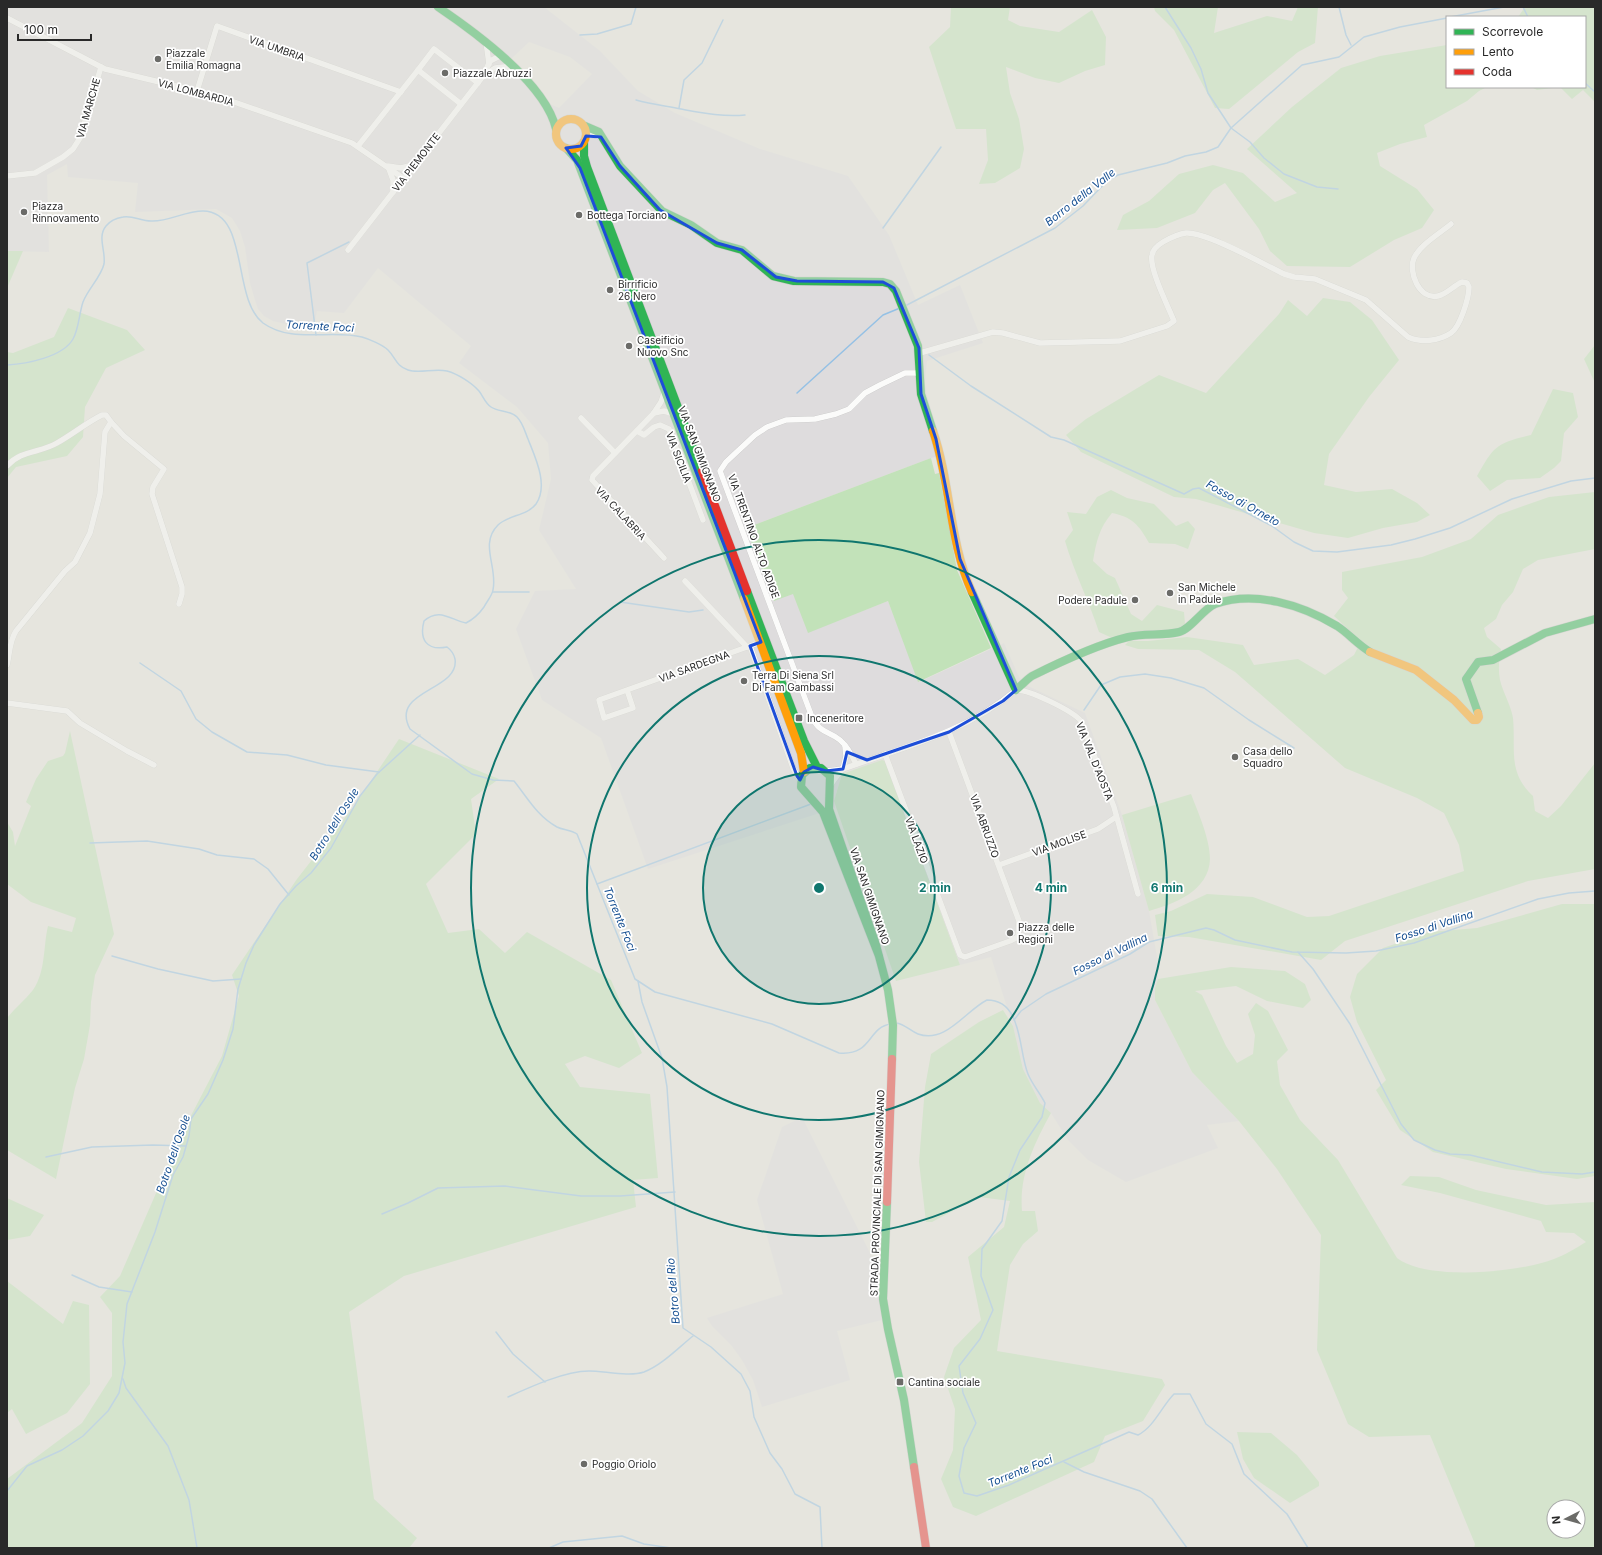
<svg xmlns="http://www.w3.org/2000/svg" width="1602" height="1555" font-family="Inter,sans-serif">
<style>
.industrial{fill:#dedcdd;fill-rule:evenodd}
.green{fill:#c2e2b9;fill-rule:evenodd}
.lines{fill:none;stroke-linecap:round;stroke-linejoin:round}
.stream{stroke:#95c1e5;stroke-width:1.5}
.street-casing{stroke:#c4c4c3;stroke-width:6}
.fast-casing{stroke:#c4c4c3;stroke-width:9}
.slow-casing{stroke:#c4c4c3;stroke-width:9}
.jam-casing{stroke:#c4c4c3;stroke-width:9}
.street{stroke:#fbfbfa;stroke-width:5.5}
.fast{stroke:#30b455;stroke-width:8}
.slow{stroke:#ff9f0a;stroke-width:8}
.jam{stroke:#e5322d;stroke-width:8}
.marked{fill:none;stroke:#1d4ed8;stroke-width:3;stroke-linejoin:round}
.ring{fill:none;stroke:#0f766e;stroke-width:2}
.poi-dot{fill:#6b6b68;stroke:#fff;stroke-width:1.5}
.labels{text-anchor:middle;stroke-width:3.5;stroke-linejoin:round;paint-order:stroke}
.street-label{font-size:10px;fill:#292929;stroke:#fff}
.poi-label{font-size:10px;fill:#292929;stroke:#fff;text-anchor:start}
.water-label{font-size:11px;font-style:italic;fill:#144e91;stroke:#fff}
.centre{fill:#0f766e;stroke:#fff;stroke-width:2}
.ring-label{font-size:12px;text-anchor:middle;font-weight:bold;fill:#0f766e;stroke:#fff;stroke-width:3.5;stroke-linejoin:round;paint-order:stroke}
</style>
<rect width="100%" height="100%" fill="#e6e5de"/>
<g class="industrial">
<path d="M7 7H544L600 51 638 91 675 113 760 149 848 176 889 235 918 305 960 285 983 343 927 361 925 382 926 392 944 455 931 458 746 528 774 600 793 593 809 632 888 601 919 682 1004 643 1019 677 1028 686 1085 713 1122 815 1149 911 1157 957 1158 979 1155 988V1000L1192 1072 1239 1121 1207 1125 1218 1148 1126 1182 1088 1160 1068 1140 1051 1113 1040 1103 1023 1069 1013 1026 991 957 960 965 885 761 841 777 835 797V808L648 869 601 738 542 700 516 629 535 591 576 589 539 530 551 479 548 443 517 407 459 363 471 346 378 268 344 313 317 311 313 330 273 321 264 316 258 309 255 300 250 283 245 247 240 231 232 218 216 209 135 212 138 183 68 177 67 164 47 175 49 252 7 251ZM529 42 570 57 592 74 559 108 550 104 511 59Z"/>
<path d="M802 1117 878 1269 882 1320 837 1331 850 1380 762 1407 753 1380 742 1360 731 1345 712 1326 707 1318 783 1294 757 1200 782 1127Z"/>
</g>
<g class="green">
<path d="M951 7H1010L1008 20 1020 26 1059 32 1092 10 1106 37 1105 65 1085 71 1059 83 1035 78 1006 67 1010 93 1019 119 1024 149 1020 168 995 183 979 184 988 160 986 129H956L929 47 950 27Z"/>
<path d="M1154 7H1218L1214 33 1267 16 1292 21 1298 7H1318L1315 43 1298 52 1229 109 1215 108 1174 30 1155 11Z"/>
<path d="M1525 7H1595V102L1583 90 1572 99 1560 87 1537 90 1531 87H1585V17H1518Z"/>
<path d="M1447 45V87H1487L1479 91 1467 101 1424 125 1427 137 1400 144 1377 153 1380 166 1417 189 1434 210 1422 228 1394 240 1350 267 1287 266 1270 251 1259 229 1225 183 1213 190 1195 213 1157 228 1117 230 1123 215 1149 201 1179 174 1213 165 1243 173 1275 202 1297 193 1247 149 1292 107 1341 68 1380 56Z"/>
<path d="M7 251H23L7 288Z"/>
<path d="M1323 298 1350 302 1372 320 1399 360 1369 397 1329 454 1324 485 1356 492 1392 489 1417 503 1430 515 1417 522 1383 528 1348 538 1314 533 1196 499 1174 497 1081 452 1066 435 1086 419 1159 375 1206 393 1279 314 1288 300 1307 316Z"/>
<path d="M68 308 127 330 145 350 106 368 85 407 83 437 67 456 16 467 7 478V352L13 353 54 337Z"/>
<path d="M1595 345V383L1584 359Z"/>
<path d="M1553 389 1573 393 1578 417 1564 433 1561 461 1554 468 1540 478 1507 480 1490 491 1477 476C1494 446 1496 443 1531 435Z"/>
<path d="M931 458 935 474 939 473 957 570 991 648 918 682 888 601 808 633 793 594 774 601 746 528Z"/>
<path d="M1111 490 1127 498 1154 504 1176 526 1188 521 1195 529 1188 549 1175 544 1149 543C1139 525 1132 517 1112 513 1099 528 1096 543 1093 561L1107 574 1115 578 1131 614 1142 621 1157 605 1184 612 1185 624 1175 631 1110 637 1099 632C1089 601 1074 572 1065 541L1073 530 1067 512 1086 514 1097 497Z"/>
<path d="M1595 492V549L1538 560 1523 569 1513 592 1502 605 1496 619 1484 628 1487 637 1501 649C1499 660 1498 669 1500 680 1503 693 1511 705 1513 718 1516 749 1507 772 1533 796L1535 811 1548 818 1561 806 1595 763V869L1528 881 1345 941 1321 960 1189 937 1158 936 1155 915 1171 911 1207 894 1253 897 1307 917 1329 916 1464 871 1459 845 1444 813 1417 798 1345 768 1235 672 1199 650 1138 649 1125 645 1129 641H1148L1187 637 1243 645 1254 665 1298 659 1325 675 1354 655 1361 641 1334 616 1348 598 1342 590V572L1422 557 1471 539 1498 515 1549 497Z"/>
<path d="M70 731 114 934 95 975 91 1002 90 1025 84 1059 75 1088 56 1179 7 1150V1018C15 1008 25 1000 33 990 46 971 43 947 48 926L72 932 76 918 31 902 7 884V822L13 832 15 846 31 806 26 802 36 779 48 761 63 756 65 753Z"/>
<path d="M399 739 499 779 471 799 476 834 426 884 448 933 479 929 505 953 527 932 611 980 642 1053 619 1068 585 1056 565 1064 580 1087 650 1094 658 1178 633 1180 636 1207 404 1276 349 1312 374 1499 417 1538 409 1548H7V1479L82 1423 112 1376V1313L100 1297 120 1276 183 1131 222 1056 239 996 232 975 297 879 354 806Z"/>
<path d="M882 760 885 761 960 965 896 981 834 801 842 774Z"/>
<path d="M1191 794C1198 812 1210 839 1210 859 1209 891 1174 904 1149 911L1122 815Z"/>
<path d="M1562 904H1595V1176L1577 1179 1506 1169 1433 1152 1400 1130 1376 1090 1386 1080 1357 1022 1350 997 1357 974 1383 948 1430 932 1477 928Z"/>
<path d="M1231 967 1285 971 1305 984 1311 1000 1303 1008 1267 1001 1236 986 1195 991 1202 995 1226 1046 1237 1063 1253 1054 1255 1035 1248 1014 1256 1003 1268 1011 1288 1050 1277 1061 1280 1085 1300 1120 1338 1160 1397 1258C1427 1281 1518 1273 1554 1259 1565 1255 1576 1248 1586 1242L1574 1233 1546 1232 1541 1221 1440 1193 1401 1185 1410 1176 1439 1177 1476 1190 1546 1205 1595 1202V1548H1474L1475 1544 1430 1435 1369 1437 1348 1424 1317 1350 1321 1235 1277 1169 1239 1121 1192 1072 1155 1000V988L1158 979ZM1554 1507H1578V1531H1554Z"/>
<path d="M1003 1010 1013 1026 1023 1069 1040 1103 1051 1113C1034 1144 1019 1175 1022 1211H1035L1038 1231 1023 1244 1010 1265 997 1351 1162 1379 1165 1385 1143 1421 1105 1436 1094 1462 976 1516 953 1507 941 1479 953 1450 955 1409 944 1377 954 1348 981 1320 968 1257 1004 1227 1010 1201 979 1197 932 1222H926L919 1162 925 1087 931 1054 979 1022Z"/>
<path d="M7 1198 44 1215 30 1236 7 1240Z"/>
<path d="M7 1281 63 1324 73 1301 89 1305 90 1384 67 1413 26 1434 12 1409 7 1413Z"/>
<path d="M1237 1432 1271 1433 1297 1455 1319 1482V1486L1290 1503 1254 1478 1243 1459Z"/>
</g>
<g class="lines">
<g class="stream">
<path d="M1165 7 1191 48 1201 69 1208 93 1231 128 1250 142 1264 158 1284 174 1317 187 1338 189"/>
<path d="M1339 7 1346 35 1351 45"/>
<path d="M1523 7 1528 17"/>
<path d="M1450 17 1504 7"/>
<path d="M580 35 597 34 631 24 636 7"/>
<path d="M1585 83 1595 92"/>
<path d="M636 100C651 104 666 106 681 109 703 113 723 117 745 115"/>
<path d="M679 108 684 80 702 63 723 20"/>
<path d="M883 228 941 147"/>
<path d="M905 306 1055 228 1083 206 1107 181 1118 175 1167 163 1185 156 1206 152 1218 147 1231 128 1302 65 1339 57 1364 37 1400 27 1447 18"/>
<path d="M316 335 307 263 349 242"/>
<path d="M929 355 971 386 1051 437 1064 440 1184 494 1193 489 1199 488 1272 526 1294 542 1313 551 1337 552 1391 545 1415 539 1450 528 1512 499 1571 481 1595 478"/>
<path d="M7 365C26 364 63 357 73 339 79 328 79 314 83 302 88 289 101 277 104 264 106 251 97 237 106 226 110 221 117 218 123 217 132 215 141 221 151 221 168 222 185 211 203 211 250 212 231 298 263 323 292 344 330 329 362 337 369 339 383 345 388 350 396 358 396 366 408 370 419 374 434 368 447 371 458 374 472 383 479 391 483 396 485 403 491 407 498 412 510 410 517 417 523 423 525 432 528 439 535 457 549 485 536 504 527 516 508 515 498 525 479 544 498 567 493 590 492 596 487 601 484 607 479 614 474 619 466 623 451 620 439 607 424 621 419 640 427 651 447 647 451 650 454 654 455 659 460 691 389 690 410 729L472 774 493 780 514 781C527 797 537 816 557 827 563 830 571 830 577 834L635 979 655 992 772 1024 839 1053C873 1056 867 1027 891 1024"/>
<path d="M797 393 883 315 900 308"/>
<path d="M493 592H529"/>
<path d="M620 602 689 612 703 610"/>
<path d="M140 663 181 691 196 719 212 732 247 752 287 755 326 765 379 772"/>
<path d="M1084 710 1101 685 1120 677 1145 674 1171 678 1204 688 1249 720 1294 748"/>
<path d="M90 843 147 841 199 849 217 855 254 859 268 869 289 895"/>
<path d="M597 884 811 804"/>
<path d="M1298 952 1313 969 1350 1024 1401 1124 1414 1140 1435 1150 1450 1154 1470 1155 1542 1172 1582 1174 1595 1172"/>
<path d="M112 956 158 969 213 981 241 979"/>
<path d="M638 981 642 1002 662 1058 667 1087 683 1328 711 1347 741 1374 750 1391 754 1417 770 1453 782 1469 795 1494 820 1507 822 1548"/>
<path d="M1014 1020 1021 1011 1046 994 1130 954 1149 942 1206 928 1214 930 1235 940 1292 952 1346 953 1376 951 1414 943 1538 899 1569 893 1595 891"/>
<path d="M896 1023C905 1024 910 1031 918 1034 946 1044 965 1011 987 1000 1023 1000 1018 1050 1028 1074 1032 1084 1040 1093 1045 1103L1042 1117 1020 1150 1009 1177 1002 1221 982 1249 981 1276 993 1310 980 1339 959 1366 963 1393 976 1423 964 1448 959 1476 964 1493 977 1496 1009 1485 1129 1432 1138 1435C1154 1427 1162 1406 1174 1394H1190L1206 1424 1232 1444 1244 1474 1287 1514 1308 1548"/>
<path d="M46 1157 92 1147 153 1145 186 1146"/>
<path d="M382 1214 408 1203 438 1188 505 1186 581 1196H620L675 1192"/>
<path d="M72 1275 99 1287 132 1292"/>
<path d="M496 1332 513 1354 545 1382"/>
<path d="M123 1379 126 1388 168 1446 189 1500 197 1548"/>
<path d="M508 1397C530 1387 565 1371 589 1371 604 1371 629 1377 644 1372 662 1365 678 1348 693 1336"/>
<path d="M1064 1462 1084 1472 1140 1491 1152 1499 1187 1548"/>
<path d="M7 1491 27 1466 62 1450 83 1436 108 1411 119 1393 125 1363 123 1342 127 1304 155 1232 173 1175 183 1157 189 1136 191 1119 208 1094 223 1060 233 1029 238 989 246 963 254 945 280 904 296 886 311 873 331 848 360 796 377 774 420 735"/>
<path d="M549 1548 563 1542 622 1536 644 1544 671 1548"/>
</g>
<g class="street-casing">
<g id="street">
<path d="M7 18 105 69 214 95 352 143 403 178"/>
<path d="M486 42 489 64"/>
<path d="M484 74 490 61 502 55"/>
<path d="M197 91 217 26 401 92"/>
<path d="M461 104 418 70 434 49 478 83"/>
<path d="M586 136 594 135 601 137"/>
<path d="M358 146 418 70"/>
<path d="M388 166 401 168 413 165"/>
<path d="M389 169 393 180V192"/>
<path d="M7 176 35 173 63 157 73 149 80 138 101 67"/>
<path d="M348 250 484 75 495 68 513 66"/>
<path d="M920 353 993 332 1003 333 1040 343 1120 341 1167 326 1174 321C1168 306 1149 269 1152 255 1153 249 1158 245 1163 242 1170 238 1178 234 1186 233 1207 232 1263 264 1284 274L1294 277 1315 279 1366 300 1408 337C1421 343 1439 341 1451 333 1460 327 1469 298 1469 287L1467 283 1462 282C1453 286 1447 294 1438 296 1419 300 1408 272 1414 258 1421 244 1439 234 1451 224"/>
<path d="M654 413 664 411 674 414"/>
<path d="M581 418 615 453"/>
<path d="M111 422 124 436 164 469 153 487 152 494 182 587V594L179 604"/>
<path d="M637 431 644 435 654 427 660 425 669 429 703 520"/>
<path d="M7 466C21 450 40 453 57 443 73 434 86 423 102 415H106L111 422 105 432 100 494 90 533 75 562 65 571 16 631C9 642 10 653 7 665"/>
<path d="M664 558 592 480 593 476 653 414 661 402 665 390"/>
<path d="M685 581 747 647"/>
<path d="M750 646 793 768 800 780"/>
<path d="M627 690 633 708 604 718 599 700 761 642"/>
<path d="M7 703 67 711 80 723 127 751 154 765"/>
<path d="M885 754 960 955 965 957 1010 941 1018 937 1019 921 949 732"/>
<path d="M856 764C852 755 848 747 840 740 828 730 820 734 812 717L720 471 726 462 755 435 767 427 786 420 815 419 836 414 849 409 865 393 880 385 905 373H919"/>
<path d="M843 769 846 756 845 746"/>
<path d="M826 771 843 769C904 747 965 733 1016 690 1028 689 1073 711 1081 721L1114 807 1138 894"/>
<path d="M831 784 842 769"/>
<path d="M999 865 1098 829 1116 817"/>
</g>
</g>
<g class="fast-casing">
<g id="fast">
<path d="M438 7C475 32 546 84 556 129"/>
<path d="M585 126 599 132 620 166 662 211 691 225 717 243 742 250 773 276 794 281 883 282 890 284 896 291 918 346 921 394 933 431"/>
<path d="M584 142V156L587 167 702 471"/>
<path d="M566 148 577 160 744 599"/>
<path d="M747 591 804 741 817 767"/>
<path d="M972 592 1016 690C1021 686 1026 680 1032 676 1058 663 1100 644 1128 637 1144 633 1163 636 1179 632 1191 629 1203 609 1215 604 1255 590 1302 605 1337 626 1348 633 1357 644 1370 652"/>
<path d="M1478 713 1466 679 1478 662 1493 660 1545 633 1595 619"/>
<path d="M879 956 823 812 801 787 802 775 810 768H821L830 776 829 809 876 945 888 990 893 1025 892 1059"/>
<path d="M887 1202 883 1299 888 1329 904 1400 914 1467"/>
</g>
</g>
<g class="slow-casing">
<g id="slow">
<circle cx="571" cy="134" r="15"/>
<path d="M933 431C951 483 949 542 972 592"/>
<path d="M744 599 801 753 804 772"/>
<path d="M1370 652 1416 670 1454 700 1473 720H1477L1479 717 1478 713"/>
</g>
</g>
<g class="jam-casing">
<g id="jam">
<path d="M702 471 747 591"/>
<path d="M887 1202 892 1059"/>
<path d="M914 1467 926 1548"/>
</g>
</g>
<use href="#street" class="street"/>
<use href="#fast" class="fast"/>
<use href="#slow" class="slow"/>
<use href="#jam" class="jam"/>
</g>
<path d="M0 0H1602V1555H0ZM586 136 601 137 620 166 660 210 717 243 742 250 776 277 797 281 883 282 894 288 919 348 921 394 936 439 960 559 1016 690 1003 701 949 732 867 760 847 752 843 769 826 771 813 767 804 772 800 780 797 776 750 646 761 642 580 168 566 148 581 146Z" fill="#e6e5de" fill-opacity=".55" fill-rule="evenodd"/>
<path class="marked" d="M586 136 601 137 620 166 660 210 717 243 742 250 776 277 797 281 883 282 894 288 919 348 921 394 936 439 960 559 1016 690 1003 701 949 732 867 760 847 752 843 769 826 771 813 767 804 772 800 780 797 776 750 646 761 642 580 168 566 148 581 146Z"/>
<circle cx="819" cy="888" r="116" fill="#0f766e" fill-opacity=".12"/>
<g class="ring">
<circle cx="819" cy="888" r="116"/>
<circle cx="819" cy="888" r="232"/>
<circle cx="819" cy="888" r="348"/>
</g>
<g class="poi-dot">
<circle cx="158" cy="59" r="4"/>
<circle cx="445" cy="73" r="4"/>
<circle cx="24" cy="212" r="4"/>
<circle cx="579" cy="215" r="4"/>
<circle cx="610" cy="290" r="4"/>
<circle cx="629" cy="346" r="4"/>
<circle cx="1170" cy="593" r="4"/>
<circle cx="1135" cy="600" r="4"/>
<circle cx="744" cy="681" r="4"/>
<rect x="795" y="714" width="8" height="8" rx="2"/>
<circle cx="1235" cy="757" r="4"/>
<circle cx="1010" cy="933" r="4"/>
<rect x="896" y="1378" width="8" height="8" rx="2"/>
<circle cx="584" cy="1464" r="4"/>
</g>
<g class="labels">
<g class="street-label">
<text transform="translate(277 48) rotate(19)" y="4">VIA UMBRIA</text>
<text transform="translate(196 92) rotate(15)" y="4">VIA LOMBARDIA</text>
<text transform="translate(88 108) rotate(-74)" y="4">VIA MARCHE</text>
<text transform="translate(416 162) rotate(-52)" y="4">VIA PIEMONTE</text>
<text transform="translate(700 454) rotate(69)" y="4">VIA SAN GIMIGNANO</text>
<text transform="translate(679 457) rotate(69)" y="4">VIA SICILIA</text>
<text transform="translate(621 513) rotate(47)" y="4">VIA CALABRIA</text>
<text transform="translate(754 536) rotate(70)" y="4">VIA TRENTINO ALTO ADIGE</text>
<text transform="translate(694 666) rotate(-20)" y="4">VIA SARDEGNA</text>
<text transform="translate(1095 761) rotate(68)" y="4">VIA VAL D'AOSTA</text>
<text transform="translate(985 826) rotate(70)" y="4">VIA ABRUZZO</text>
<text transform="translate(917 840) rotate(70)" y="4">VIA LAZIO</text>
<text transform="translate(1059 843) rotate(-20)" y="4">VIA MOLISE</text>
<text transform="translate(870 896) rotate(71)" y="4">VIA SAN GIMIGNANO</text>
<text transform="translate(877 1193) rotate(-88)" y="4">STRADA PROVINCIALE DI SAN GIMIGNANO</text>
</g>
<g class="poi-label">
<text x="166" y="57">Piazzale<tspan x="166" dy="12">Emilia Romagna</tspan></text>
<text x="453" y="77">Piazzale Abruzzi</text>
<text x="32" y="210">Piazza<tspan x="32" dy="12">Rinnovamento</tspan></text>
<text x="587" y="219">Bottega Torciano</text>
<text x="618" y="288">Birrificio<tspan x="618" dy="12">26 Nero</tspan></text>
<text x="637" y="344">Caseificio<tspan x="637" dy="12">Nuovo Snc</tspan></text>
<text x="1178" y="591">San Michele<tspan x="1178" dy="12">in Padule</tspan></text>
<text x="1127" y="604" text-anchor="end">Podere Padule</text>
<text x="752" y="679">Terra Di Siena Srl<tspan x="752" dy="12">Di Fam Gambassi</tspan></text>
<text x="807" y="722">Inceneritore</text>
<text x="1243" y="755">Casa dello<tspan x="1243" dy="12">Squadro</tspan></text>
<text x="1018" y="931">Piazza delle<tspan x="1018" dy="12">Regioni</tspan></text>
<text x="908" y="1386">Cantina sociale</text>
<text x="592" y="1468">Poggio Oriolo</text>
</g>
<g class="water-label">
<text transform="translate(1080 197) rotate(-38)" y="4">Borro della Valle</text>
<text transform="translate(320 326) rotate(3)" y="4">Torrente Foci</text>
<text transform="translate(1243 503) rotate(29)" y="4">Fosso di Orneto</text>
<text transform="translate(334 824) rotate(-58)" y="4">Botro dell'Osole</text>
<text transform="translate(620 919) rotate(68)" y="4">Torrente Foci</text>
<text transform="translate(1434 926) rotate(-18)" y="4">Fosso di Vallina</text>
<text transform="translate(1110 954) rotate(-26)" y="4">Fosso di Vallina</text>
<text transform="translate(173 1154) rotate(-71)" y="4">Botro dell'Osole</text>
<text transform="translate(673 1291) rotate(-95)" y="4">Botro del Rio</text>
<text transform="translate(1020 1471) rotate(-22)" y="4">Torrente Foci</text>
</g>
</g>
<circle cx="819" cy="888" r="6" class="centre"/>
<g class="ring-label">
<text x="935" y="892">2 min</text>
<text x="1051" y="892">4 min</text>
<text x="1167" y="892">6 min</text>
</g>
<rect width="1602" height="1555" fill="none" stroke="#292929" stroke-width="16"/>
<rect x="1446" y="16" width="140" height="72" fill="#ffffff" stroke="#a9a9a9"/>
<rect x="1454" y="29" width="20" height="6" fill="#30b455" stroke="#a9a9a9"/>
<text x="1482" y="36" font-size="12" fill="#292929">Scorrevole</text>
<rect x="1454" y="49" width="20" height="6" fill="#ff9f0a" stroke="#a9a9a9"/>
<text x="1482" y="56" font-size="12" fill="#292929">Lento</text>
<rect x="1454" y="69" width="20" height="6" fill="#e5322d" stroke="#a9a9a9"/>
<text x="1482" y="76" font-size="12" fill="#292929">Coda</text>
<g transform="translate(1566 1519) rotate(264)"><circle r="19" fill="#ffffff" stroke="#a9a9a9"/>
<path d="M0-3L7 15L0 10L-7 15Z" fill="#6b6b68"/>
<text y="-6" font-size="11" font-weight="bold" text-anchor="middle" fill="#292929">N</text>
</g>
<path d="M18 34v6h73v-6" fill="none" stroke="#292929" stroke-width="2"/>
<text x="24" y="34" font-size="12" fill="#292929" stroke="#ffffff" stroke-width="3" paint-order="stroke">100 m</text>
</svg>
